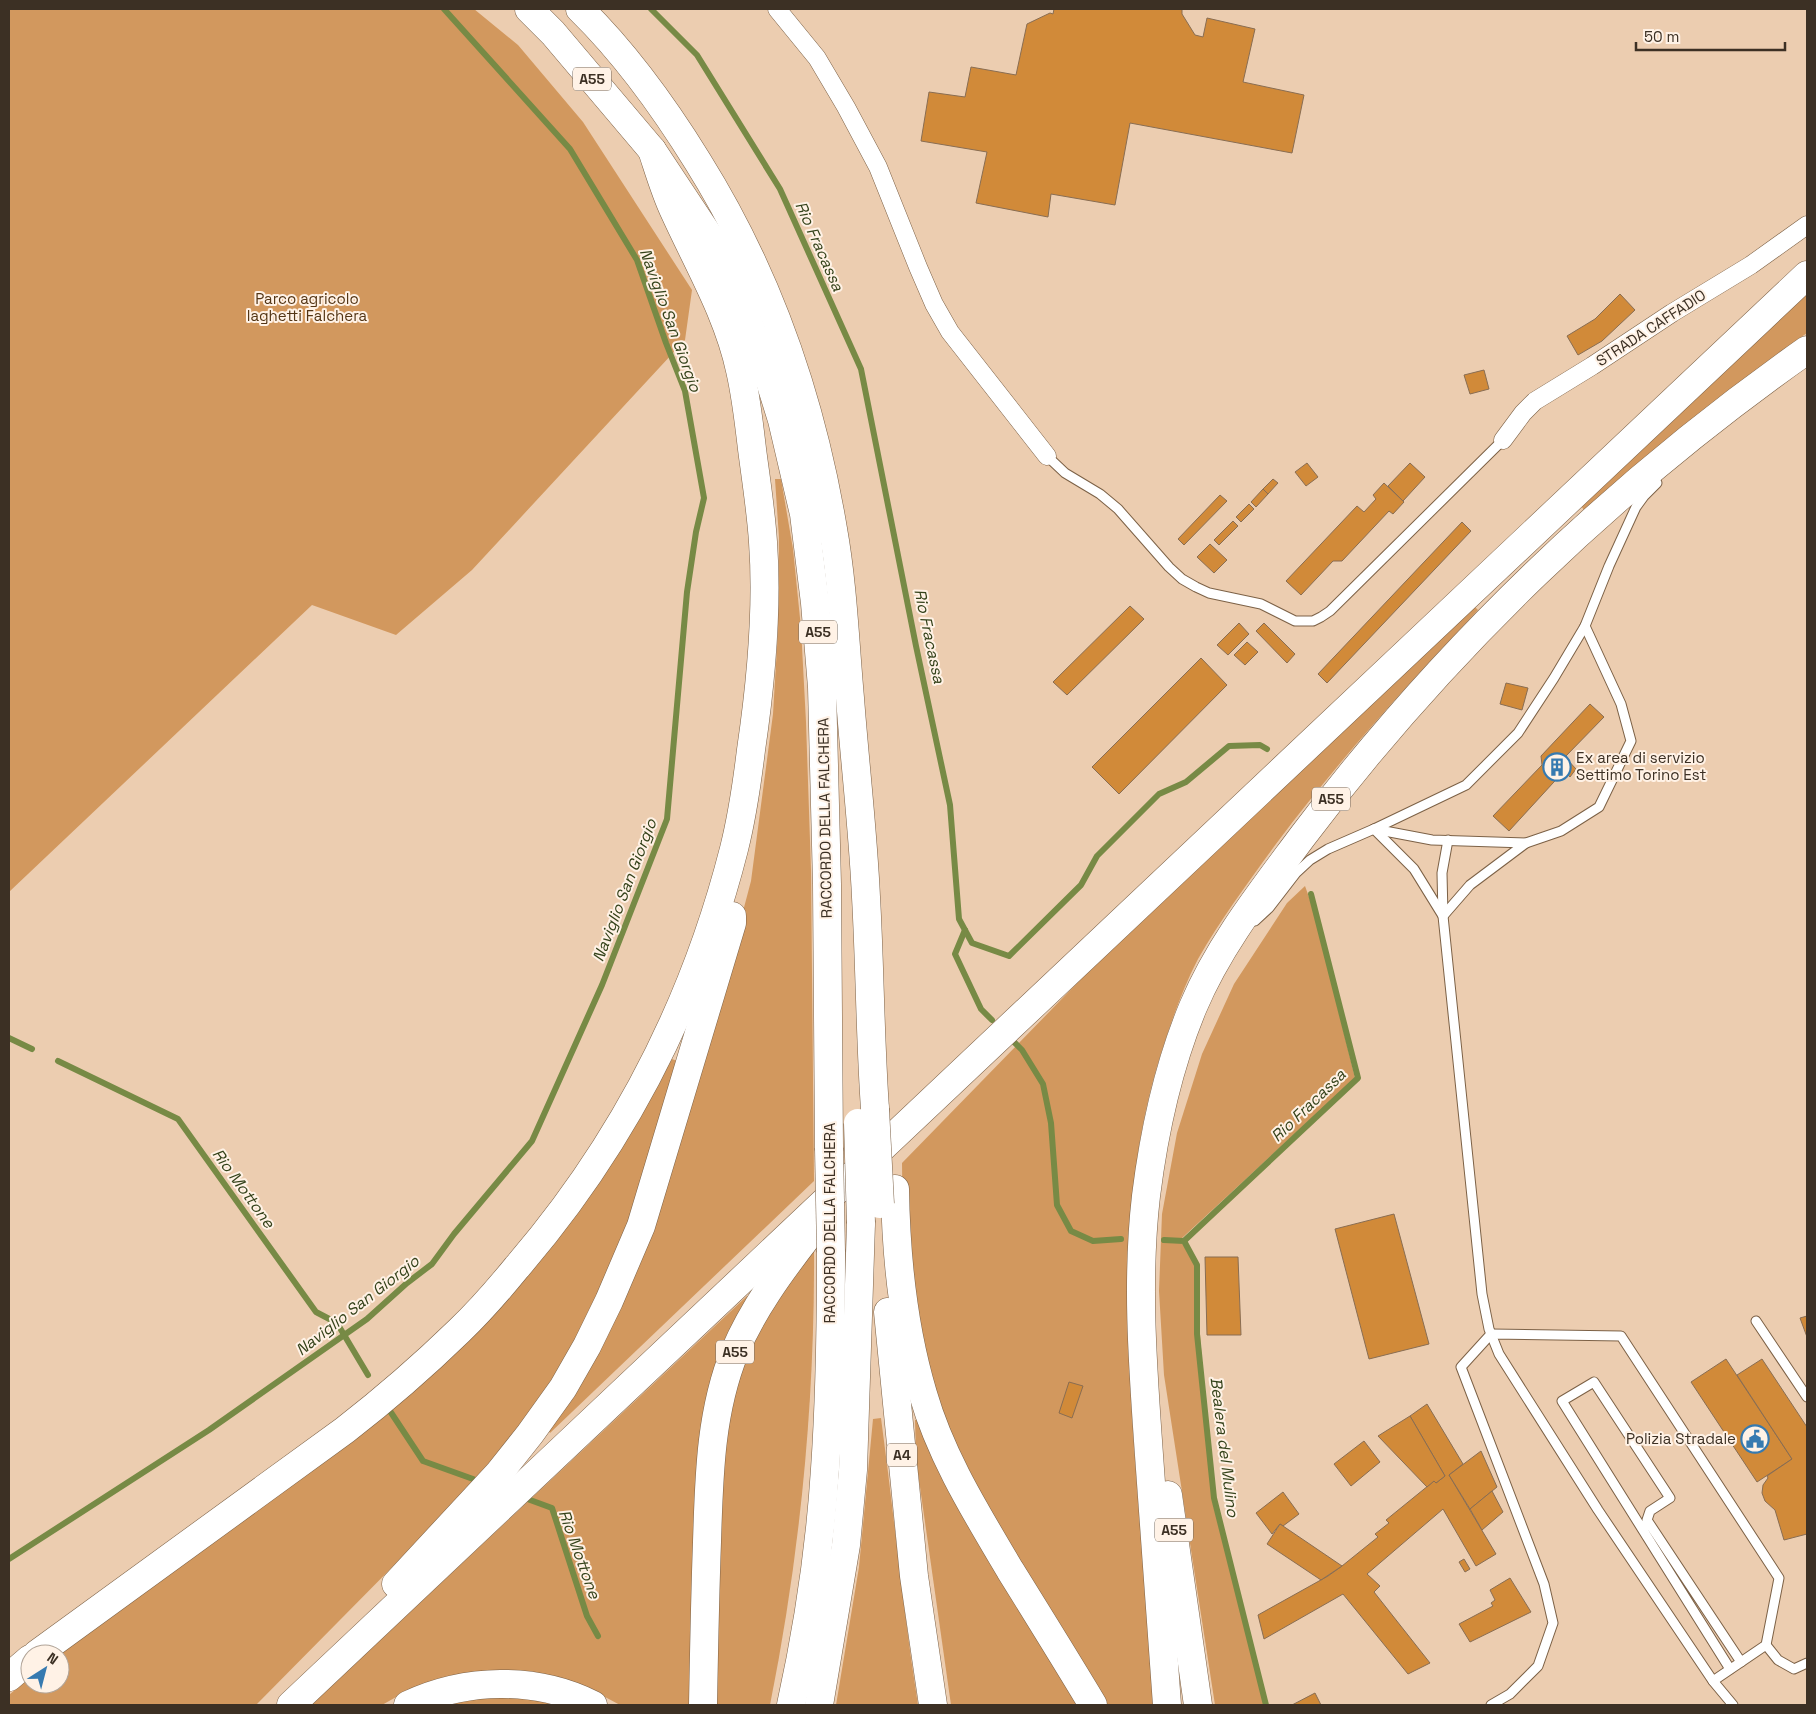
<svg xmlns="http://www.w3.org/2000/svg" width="1816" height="1714" font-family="'Space Grotesk',sans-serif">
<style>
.green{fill:#d2985e}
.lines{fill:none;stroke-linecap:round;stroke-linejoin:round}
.stream{stroke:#778a45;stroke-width:6}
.building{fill:#d18a39;stroke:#896d52}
.service-casing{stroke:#7c6146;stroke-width:11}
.minor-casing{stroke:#7c6146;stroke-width:19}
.motorway-casing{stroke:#7c6146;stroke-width:29}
.service{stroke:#fff;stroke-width:9}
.minor{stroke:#fff;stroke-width:18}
.motorway{stroke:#fff;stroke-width:28}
.motorway-bridge-casing{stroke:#7c6146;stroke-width:29;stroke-linecap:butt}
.motorway-bridge{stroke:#fff;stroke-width:28}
.labels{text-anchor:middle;stroke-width:4;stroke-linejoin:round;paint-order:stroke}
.shield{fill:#fff2e6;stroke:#766a5e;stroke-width:1}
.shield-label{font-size:14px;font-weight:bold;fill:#3c3024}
.park-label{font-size:15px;fill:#533515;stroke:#fff2e6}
.street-label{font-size:15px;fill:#3c3024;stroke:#fff2e6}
.poi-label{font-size:15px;fill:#3c3024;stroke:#fff2e6;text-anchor:start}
.water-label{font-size:16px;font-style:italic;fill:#34421a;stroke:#fff2e6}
</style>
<rect width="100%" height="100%" fill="#eccdb0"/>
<g class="green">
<path d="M9 9H474L518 45 583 122 692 290 685 340 472 570 396 635 312 605 9 892Z"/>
<path d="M1807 291V333C1729 388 1656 448 1584 510L1581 506Z"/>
<path d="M775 479H781L793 549 801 628 806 722 811 870 814 1181 550 1433 547 1428 578 1381 737 934 751 881 773 714 778 630 779 538Z"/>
<path d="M1474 606 1478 610C1407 685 1338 761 1276 844 1249 881 1221 919 1198 959 1185 984 1175 1011 1166 1038 1119 1175 1125 1315 1135 1458 1141 1540 1148 1623 1154 1705H1108L987 1511 936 1402 903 1243 902 1163 1127 932Z"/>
<path d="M1305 886 1314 911 1355 1078 1182 1238V1243L1195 1265 1212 1500 1264 1705H1215L1164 1375 1159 1291 1162 1214 1177 1133 1202 1054 1234 984 1287 903Z"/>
<path d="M672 1059 677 1061 631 1215 583 1330 532 1413 490 1465 419 1540 256 1705H9V1695L30 1677V1684H60V1654L347 1445 615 1156Z"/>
<path d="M814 1248C815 1402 800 1555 770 1705H715L717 1508 727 1432 738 1379 758 1330 788 1281Z"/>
<path d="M747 1296 751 1300 734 1334 692 1705H620L594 1691 548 1675 530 1671 499 1670 434 1681 412 1688 382 1705H311Z"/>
<path d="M881 1418C894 1514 903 1610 918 1705H836L859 1567 873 1419Z"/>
<path d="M920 1419 1083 1705H951L916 1459 915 1420Z"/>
<path d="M523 1694 570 1705H439L464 1699Z"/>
</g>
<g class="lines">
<g class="stream">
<path d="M651 9 697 55 780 189 861 369 916 646 950 805 959 919 972 943 1009 956 1081 885 1097 856 1159 794 1186 782 1229 746 1260 745 1267 749"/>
<path d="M965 930 955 954 981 1009 992 1020"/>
<path d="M9 1038 32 1049"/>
<path d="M1011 1039 1022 1050 1043 1084 1051 1123 1057 1205 1071 1231 1093 1241 1121 1239"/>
<path d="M58 1061 178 1119 316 1312 337 1323 368 1375"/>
<path d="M1164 1240 1184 1241 1197 1265V1334L1214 1498 1266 1705"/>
<path d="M1184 1241 1358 1078 1311 894"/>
<path d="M390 1411 423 1461 473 1479"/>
<path d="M522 1497 552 1508 587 1616 598 1636"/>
<path d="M9 1559 209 1430 367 1319 407 1283 432 1264 454 1234 532 1141 602 985 667 819 687 592 696 532 704 498 685 391 666 343 637 260 570 149 444 9"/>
</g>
</g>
<g class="building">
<path d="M1054 9H1182V14L1195 35 1203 37 1207 18 1255 29 1243 82 1304 95 1292 153 1130 123 1115 205 1051 194 1048 217 976 203 987 152 921 141 929 92 965 97 971 67 1016 75 1027 24 1050 13 1053 14Z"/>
<path d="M1620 294 1635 310 1602 341 1578 355 1567 336 1595 319Z"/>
<path d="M1484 370 1489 389 1470 394 1464 375Z"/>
<path d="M1307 463 1318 477 1306 486 1295 472Z"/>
<path d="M1410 463 1425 477 1403 501 1388 486Z"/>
<path d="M1273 479 1278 483 1268 494 1263 489Z"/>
<path d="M1384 483 1404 502 1393 514 1389 511 1342 561H1333L1301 595 1286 581 1357 506 1364 512 1376 499 1373 495Z"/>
<path d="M1263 489 1268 494 1256 507 1251 502Z"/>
<path d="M1220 495 1227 501 1184 545 1178 539Z"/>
<path d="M1249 504 1254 509 1241 522 1236 517Z"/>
<path d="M1233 521 1238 526 1219 545 1214 540Z"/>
<path d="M1462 522 1471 531 1327 683 1318 674Z"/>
<path d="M1210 544 1227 560 1214 573 1197 557Z"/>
<path d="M1130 606 1144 619 1067 695 1053 682Z"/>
<path d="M1239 623 1249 634 1228 655 1217 645Z"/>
<path d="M1264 623 1295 654 1287 663 1256 631Z"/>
<path d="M1247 642 1258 652 1245 665 1234 655Z"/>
<path d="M1201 658 1227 685 1119 794 1092 767Z"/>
<path d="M1506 683 1528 688 1522 710 1500 704Z"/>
<path d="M1590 704 1604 717 1565 757 1576 769 1570 777 1564 771 1509 831 1493 816 1542 765 1541 756Z"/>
<path d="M1394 1214 1429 1344 1369 1359 1335 1229Z"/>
<path d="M1205 1257H1238L1241 1335H1207Z"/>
<path d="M1807 1316V1337L1800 1318Z"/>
<path d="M1726 1359 1792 1459 1757 1482 1691 1382Z"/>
<path d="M1762 1359 1807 1427V1534L1784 1540 1775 1510 1765 1501 1762 1493 1763 1485 1768 1478 1767 1476 1792 1459 1737 1375Z"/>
<path d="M1069 1382 1083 1386 1072 1418 1059 1413Z"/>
<path d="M1427 1404 1463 1464 1449 1475 1496 1554 1476 1566 1443 1509 1367 1574 1380 1586 1374 1592 1430 1663 1408 1674 1343 1594 1264 1639 1258 1615 1328 1576 1342 1566 1378 1537 1375 1534 1389 1523 1386 1520 1434 1481 1436 1483 1445 1476 1410 1416Z"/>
<path d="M1410 1416 1445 1476 1436 1483 1434 1481 1427 1487 1378 1436Z"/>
<path d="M1364 1441 1380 1462 1351 1486 1334 1464Z"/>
<path d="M1481 1451 1497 1487 1470 1509 1449 1475Z"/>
<path d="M1492 1491 1503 1512 1482 1530 1470 1509Z"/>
<path d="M1283 1492 1299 1514 1283 1526 1280 1524 1272 1534 1256 1513Z"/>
<path d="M1280 1524 1283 1526 1342 1566 1321 1580 1267 1544Z"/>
<path d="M1464 1559 1470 1569 1465 1572 1459 1562Z"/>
<path d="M1510 1578 1531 1612 1470 1642 1459 1624 1493 1606 1491 1603 1495 1600 1490 1590Z"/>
<path d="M1315 1693 1321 1705H1292Z"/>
</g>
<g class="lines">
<g class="service-casing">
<g id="service">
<path d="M1047 456 1065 473 1100 494 1118 509 1169 567 1182 579 1196 587 1209 593 1261 604 1295 621H1313L1321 617 1330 611 1503 440"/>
<path d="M1374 829 1432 840 1526 843 1561 831 1599 807 1631 741 1621 704 1585 626"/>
<path d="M1374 829 1414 869 1443 916 1470 885 1526 843"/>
<path d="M1448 840 1442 873 1443 916 1482 1294 1489 1329 1499 1354 1598 1510 1713 1681 1733 1705"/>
<path d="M1255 921 1269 908 1296 873 1310 860 1328 849 1374 829 1466 785 1518 733 1554 678 1585 626 1609 566 1636 507 1644 496 1657 483"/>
<path d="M1756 1321 1807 1397"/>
<path d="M1766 1645 1778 1660 1794 1669 1807 1663"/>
<path d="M1730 1669 1562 1401 1594 1382 1670 1498 1650 1511 1647 1520 1741 1662"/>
<path d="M1491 1705 1510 1694 1538 1666 1553 1623 1544 1584 1461 1367 1491 1334 1621 1336 1779 1578 1766 1645 1713 1681"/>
</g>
</g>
<g class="minor-casing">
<g id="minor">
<path d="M777 9 817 58 846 107 878 167 918 267 934 304 950 332 1047 456"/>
<path d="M1503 440 1523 413 1535 401 1592 366 1672 313 1751 265 1807 225"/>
</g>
</g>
<g class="motorway-casing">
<g id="motorway">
<path d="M529 9 553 33 652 150 721 254 764 362 782 420 804 514 815 603 822 687 827 884 829 1148"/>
<path d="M580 9C626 54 664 107 698 162 768 274 811 398 833 529 843 585 845 642 850 698 855 765 863 831 866 897 870 968 870 1038 875 1109"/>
<path d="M895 1189C896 1258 903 1327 923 1394 941 1457 977 1514 1010 1570 1038 1615 1066 1660 1093 1705"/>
<path d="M888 1312 914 1576 933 1705"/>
<path d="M1168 1495 1198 1705"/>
<path d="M396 1584 499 1473 530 1434 563 1388 587 1346 609 1301 641 1226 732 923V916"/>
<path d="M37 1654 345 1430C385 1399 423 1366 459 1331 480 1311 499 1289 517 1267 623 1144 694 1006 734 849 742 817 747 783 751 750 761 682 768 611 763 542 761 511 756 480 752 449 749 423 746 396 740 370 728 314 698 264 674 211 665 192 659 171 652 150"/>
<path d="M9 1677 30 1659"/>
<path d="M291 1705 1807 275"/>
<path d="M408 1705C465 1678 536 1676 593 1705"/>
<path d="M703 1705C704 1651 705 1596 707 1542 709 1478 710 1412 735 1351 753 1309 780 1272 808 1236"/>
<path d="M791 1705C808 1628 820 1548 825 1469 830 1397 831 1324 831 1252"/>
<path d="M819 1705 846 1545 853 1470 861 1223"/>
<path d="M1167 1705C1161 1622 1155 1538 1149 1455 1143 1369 1136 1282 1146 1196 1154 1132 1168 1067 1193 1007 1219 945 1262 891 1302 837 1443 650 1615 485 1807 350"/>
</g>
</g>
<use href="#service" class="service"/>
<use href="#minor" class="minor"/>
<use href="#motorway" class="motorway"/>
<g class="motorway-bridge-casing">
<g id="motorway-bridge">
<path d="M875 1109 880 1204"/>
<path d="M858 1123 861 1223"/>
<path d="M829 1148 831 1252"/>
</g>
</g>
<use href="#motorway-bridge" class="motorway-bridge"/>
</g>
<defs>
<g id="building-ring" transform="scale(1.4375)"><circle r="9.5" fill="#fff2e6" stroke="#367ab0" stroke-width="1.5"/><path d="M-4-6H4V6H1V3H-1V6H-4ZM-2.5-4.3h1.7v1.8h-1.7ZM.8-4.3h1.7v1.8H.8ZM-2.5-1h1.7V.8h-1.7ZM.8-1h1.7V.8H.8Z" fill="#367ab0"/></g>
<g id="civic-ring" transform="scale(1.4375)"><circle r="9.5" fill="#fff2e6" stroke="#367ab0" stroke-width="1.5"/><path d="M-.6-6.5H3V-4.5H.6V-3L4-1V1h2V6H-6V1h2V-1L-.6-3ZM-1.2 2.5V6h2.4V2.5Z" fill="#367ab0"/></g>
</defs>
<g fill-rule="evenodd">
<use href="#building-ring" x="1557" y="767"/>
<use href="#civic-ring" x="1755" y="1439"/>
</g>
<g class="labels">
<g class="shield">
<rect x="573" y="67.5" width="38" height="23" rx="4"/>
<rect x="799" y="620.5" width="38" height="23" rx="4"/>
<rect x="1312" y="787.5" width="38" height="23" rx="4"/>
<rect x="716" y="1340.5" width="38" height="23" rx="4"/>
<rect x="887" y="1443.5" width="30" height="23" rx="4"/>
<rect x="1155" y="1518.5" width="38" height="23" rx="4"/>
</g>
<g class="shield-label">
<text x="592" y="84">A55</text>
<text x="818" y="637">A55</text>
<text x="1331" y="804">A55</text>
<text x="735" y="1357">A55</text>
<text x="902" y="1460">A4</text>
<text x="1174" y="1535">A55</text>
</g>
<g class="park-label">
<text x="307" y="304">Parco agricolo<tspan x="307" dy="17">laghetti Falchera</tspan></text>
</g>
<g class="street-label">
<text transform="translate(1651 328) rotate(-33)" y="5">STRADA CAFFADIO</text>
<text transform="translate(825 818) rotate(-91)" y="5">RACCORDO DELLA FALCHERA</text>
<text transform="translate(830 1223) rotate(-90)" y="5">RACCORDO DELLA FALCHERA</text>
</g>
<g class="poi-label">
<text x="1576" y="763">Ex area di servizio<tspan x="1576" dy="17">Settimo Torino Est</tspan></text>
<text x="1736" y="1444" text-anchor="end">Polizia Stradale</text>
</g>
<g class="water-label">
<text transform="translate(820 246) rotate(66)" y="6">Rio Fracassa</text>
<text transform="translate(671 320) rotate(70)" y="6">Naviglio San Giorgio</text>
<text transform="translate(930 636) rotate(78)" y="6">Rio Fracassa</text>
<text transform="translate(624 890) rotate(-69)" y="6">Naviglio San Giorgio</text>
<text transform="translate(1308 1105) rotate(-44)" y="6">Rio Fracassa</text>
<text transform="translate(244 1188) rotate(54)" y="6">Rio Mottone</text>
<text transform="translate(357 1305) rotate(-38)" y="6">Naviglio San Giorgio</text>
<text transform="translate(1225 1447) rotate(83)" y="6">Bealera del Mulino</text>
<text transform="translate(580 1554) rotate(70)" y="6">Rio Mottone</text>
</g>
</g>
<rect width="1816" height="1714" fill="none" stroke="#3c3024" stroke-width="20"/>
<g transform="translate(45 1669) rotate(36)"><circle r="24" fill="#fff2e6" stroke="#b1a498"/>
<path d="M0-4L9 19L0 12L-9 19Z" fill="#367ab0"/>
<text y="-8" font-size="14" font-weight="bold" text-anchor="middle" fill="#3c3024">N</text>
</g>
<path d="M1636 42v8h149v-8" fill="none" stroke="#3c3024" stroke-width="2.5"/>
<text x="1644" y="42" font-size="15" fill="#3c3024" stroke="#fff2e6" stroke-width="4" paint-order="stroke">50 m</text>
</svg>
